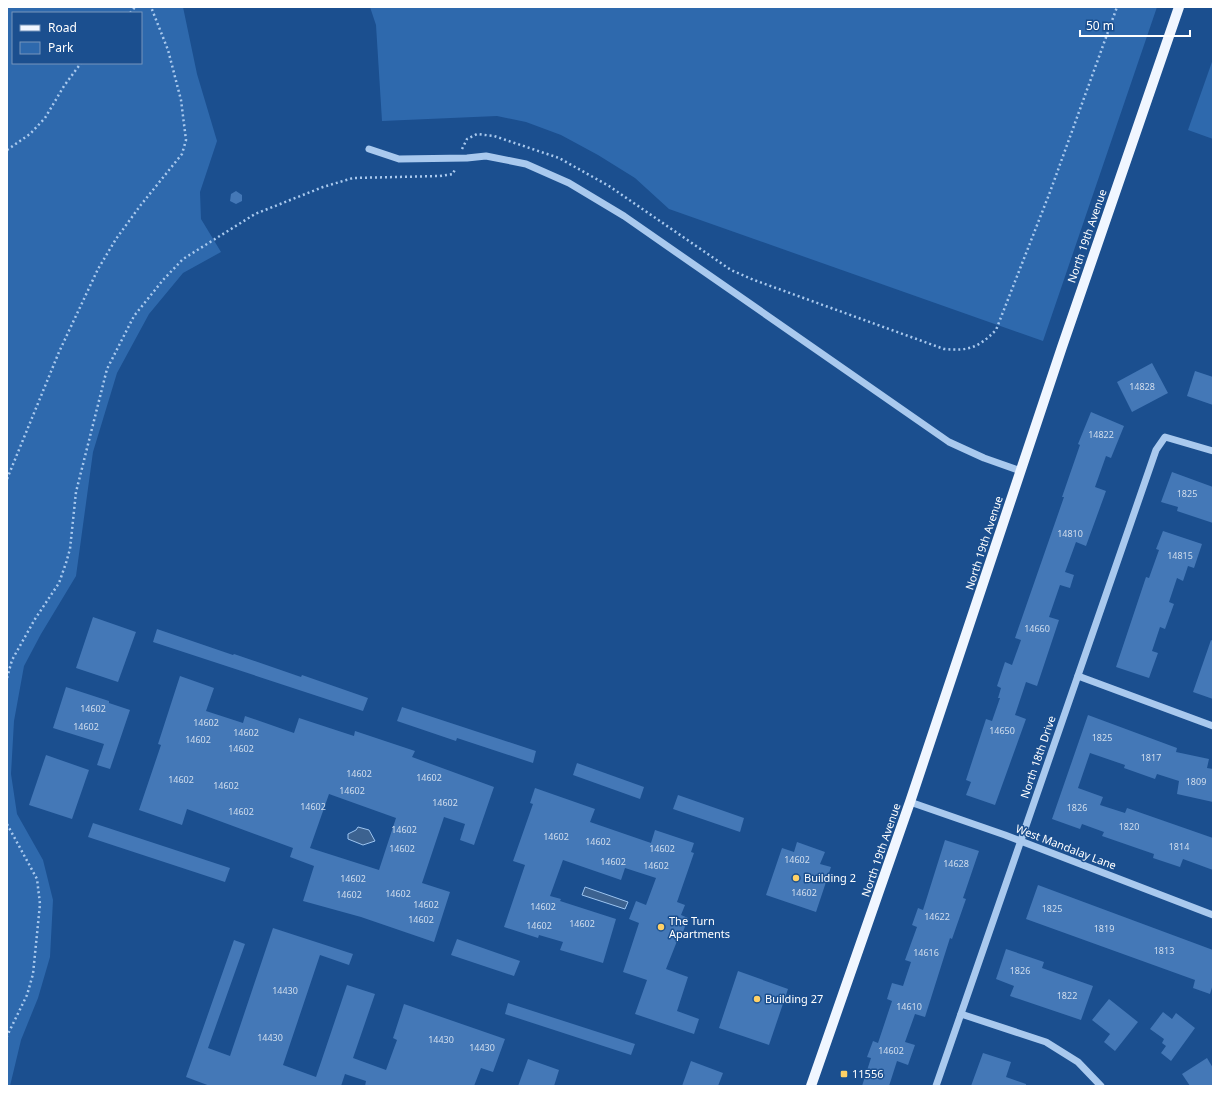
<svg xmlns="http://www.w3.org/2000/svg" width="1220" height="1093" font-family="'Noto Sans',sans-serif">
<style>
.green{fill:#2e69ad;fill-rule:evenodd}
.water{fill:#3c6290;stroke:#9cc4f0}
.building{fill:#4478b7;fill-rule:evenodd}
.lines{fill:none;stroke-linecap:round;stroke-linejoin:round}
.path{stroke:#a9c9ee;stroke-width:2.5;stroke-dasharray:2 3;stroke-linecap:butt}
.minor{stroke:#a9c9ee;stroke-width:7}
.major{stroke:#f0f6ff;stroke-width:10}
.poi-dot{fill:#ffd166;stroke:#1b4f8f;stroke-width:1.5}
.labels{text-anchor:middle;stroke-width:3;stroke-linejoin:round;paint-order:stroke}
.number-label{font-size:9px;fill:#d0dded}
.street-label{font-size:11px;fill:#fff;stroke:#1b4f8f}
.poi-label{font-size:11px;fill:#fff;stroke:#1b4f8f;text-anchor:start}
</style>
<rect width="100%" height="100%" fill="#1b4f8f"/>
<g class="green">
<path d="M7 7H183L197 74 217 141 200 192 201 219 221 252 183 273 149 314 117 373 93 452 76 576 41 634 24 666 14 721 11 774 17 814 43 860 53 900 50 957 38 998 21 1040 10 1086H7ZM13 13H141V63H13Z"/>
<path d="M370 7H1157L1043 341 669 209 635 178 598 155 561 135 526 122 497 116 382 121 376 25Z"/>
<path d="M1213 59V139L1188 130Z"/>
</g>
<g class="water">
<path d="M358 827 369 830 375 841 363 845 348 839V834L356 830Z"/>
<path d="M585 887 628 902 625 909 582 895Z"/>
</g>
<g class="building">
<path d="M236 191 242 195V201L236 204 230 201 231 194Z"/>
<path d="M1152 363 1168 393 1132 412 1117 382Z"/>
<path d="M1195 371 1213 377V405L1187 396Z"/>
<path d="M1091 412 1124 426 1111 458 1106 456 1095 487 1106 491 1086 546 1076 542 1065 572 1074 575 1070 588 1060 585 1049 617 1059 620 1037 686 1026 682 1015 715 1026 719 995 805 966 795 971 782 966 780 986 719 992 721 1000 698H998L1001 688 997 686 1005 662 1012 665 1021 640 1015 638 1064 497H1062L1080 445 1078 444Z"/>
<path d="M1172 472 1213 487V523L1177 511 1178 507 1161 502Z"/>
<path d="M1163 531 1202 544 1194 568 1188 566 1183 581 1177 578 1169 602 1174 604 1165 629 1160 627 1152 651 1158 653 1149 678 1116 667 1146 577 1149 578 1159 550 1156 549Z"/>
<path d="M93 617 136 632 118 682 76 668Z"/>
<path d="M157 629 233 655 234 654 301 677 302 675 368 698 363 711 153 642Z"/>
<path d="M1211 640 1213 641V699L1193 692Z"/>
<path d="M180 676 214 688 206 711 243 723 245 716 294 733 299 718 354 736 355 731 415 751 412 757 494 787 474 845 460 840 465 824 444 817 422 883 450 892 434 942 361 917 303 901 314 866 290 857 293 848 187 809 182 825 139 810 161 745 158 744ZM329 794 396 818 379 870 310 848Z"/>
<path d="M66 687 109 701V703L130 710 110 769 97 765 104 744 53 728Z"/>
<path d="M402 707 536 751 533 763 457 738 456 741 397 721Z"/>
<path d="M1088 715 1177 748 1176 752 1209 759 1207 768 1213 769V802L1177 794 1179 781 1157 774 1155 779 1124 768 1125 765 1090 753 1078 788 1103 797 1100 805 1125 813 1127 808 1213 838V870L1183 859 1180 867 1153 858 1154 854 1102 836 1104 832 1082 824 1080 829 1052 819Z"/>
<path d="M46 755 89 770 72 819 29 805Z"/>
<path d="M577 763 644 787 640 799 573 775Z"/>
<path d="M535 788 595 809 590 822 651 843 655 830 694 843 691 852 694 853 677 902 685 905 681 915 688 918 683 932 681 931 666 969 688 977 677 1011 699 1019 694 1034 635 1014 647 980 623 972 639 923 629 919 636 901 646 905 656 878 625 868 621 880 563 860 550 896 561 899 560 901 616 919 603 963 560 950 563 942 539 935 538 938 504 927 525 865 513 861 533 804 530 803Z"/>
<path d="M678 795 744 818 740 832 673 809Z"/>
<path d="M93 823 230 868 225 882 88 837Z"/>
<path d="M945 840 979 851 963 898 966 899 952 939 950 938 925 1017 915 1014 905 1042 915 1045 908 1065 897 1061 889 1086H862L871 1058 867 1057 873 1041 878 1043 892 1001 887 999 892 983 903 986 911 962 905 960 917 927 912 925 918 908 923 910Z"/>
<path d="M797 842 825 852 820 864 831 867 816 912 766 895 782 848 794 852Z"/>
<path d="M1038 885 1213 950V984L1210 994 1193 988 1195 980 1026 919Z"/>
<path d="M273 928 353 954 349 965 320 955 283 1065 316 1077 347 985 375 994 353 1058 386 1070 397 1040 393 1038 404 1004 505 1039 493 1072 481 1068 474 1086H365L366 1081 345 1074 341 1086H210L186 1077 234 940 245 944 208 1048 230 1056Z"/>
<path d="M457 939 520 961 514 976 451 955Z"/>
<path d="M1006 949 1044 962 1042 968 1093 986 1081 1020 1010 996 1014 986 996 979Z"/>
<path d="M738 971 788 989 769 1045 719 1028Z"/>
<path d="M1109 999 1138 1022 1115 1051 1104 1042 1110 1034 1092 1020Z"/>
<path d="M508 1003 635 1044 631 1055 505 1014Z"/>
<path d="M1163 1012 1172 1019 1176 1013 1195 1028 1171 1061 1161 1053 1166 1046 1162 1043 1164 1039 1150 1029Z"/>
<path d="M983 1053 1011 1062 1006 1077 1026 1084V1086H971Z"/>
<path d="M1207 1058 1213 1068V1086H1190L1182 1074Z"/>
<path d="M528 1059 559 1070 554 1086H518Z"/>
<path d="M691 1061 723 1073 718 1086H682Z"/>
</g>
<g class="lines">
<g class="path">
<path d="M130 13 135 7"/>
<path d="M462 149 467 139 477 134 494 136 559 158 609 186 731 270 754 280 944 349C969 351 978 348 996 330L1050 192 1117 7"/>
<path d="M7 150 30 134 45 118 64 86 81 63"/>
<path d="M7 479 59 352 98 269 116 239 140 206 182 154 186 140 181 100 168 50 151 7"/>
<path d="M7 678 12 660 35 619 59 583 66 563 70 549 76 492 107 369 134 316 163 280 183 259 255 214 323 187 353 178 440 176 453 174 455 169"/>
<path d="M7 824 37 879 40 904 33 974 27 995 7 1036"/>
</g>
<g class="minor">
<path d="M369 149 399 159 467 158 486 156 526 164 569 183 624 216 949 442 984 458 1021 471"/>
<path d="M1078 676 1213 726"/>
<path d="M910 802 1005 835 1213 915"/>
<path d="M961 1014 1046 1042 1078 1062 1101 1086"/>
<path d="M936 1086 1156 450 1165 437 1213 451"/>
</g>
<path class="major" d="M811 1086 910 802 1062 347 1179 7"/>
</g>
<g class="poi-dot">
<circle cx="796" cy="878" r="4"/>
<circle cx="661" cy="927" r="4"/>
<circle cx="757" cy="999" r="4"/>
<rect x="840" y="1070" width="8" height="8" rx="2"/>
</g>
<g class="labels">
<g class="number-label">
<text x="1142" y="390">14828</text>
<text x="1101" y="438">14822</text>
<text x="1187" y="497">1825</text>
<text x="1070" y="537">14810</text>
<text x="1180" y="559">14815</text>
<text x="1037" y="632">14660</text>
<text x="93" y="712">14602</text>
<text x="206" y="726">14602</text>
<text x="86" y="730">14602</text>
<text x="1002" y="734">14650</text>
<text x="246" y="736">14602</text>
<text x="1102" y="741">1825</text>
<text x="198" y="743">14602</text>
<text x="241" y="752">14602</text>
<text x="1151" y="761">1817</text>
<text x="359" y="777">14602</text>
<text x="429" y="781">14602</text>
<text x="181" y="783">14602</text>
<text x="1196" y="785">1809</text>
<text x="226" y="789">14602</text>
<text x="352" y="794">14602</text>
<text x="445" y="806">14602</text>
<text x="313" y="810">14602</text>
<text x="1077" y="811">1826</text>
<text x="241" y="815">14602</text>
<text x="1129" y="830">1820</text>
<text x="404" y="833">14602</text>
<text x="556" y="840">14602</text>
<text x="598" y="845">14602</text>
<text x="1179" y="850">1814</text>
<text x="402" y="852">14602</text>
<text x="662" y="852">14602</text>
<text x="797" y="863">14602</text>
<text x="613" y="865">14602</text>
<text x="956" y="867">14628</text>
<text x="656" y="869">14602</text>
<text x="353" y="882">14602</text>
<text x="804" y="896">14602</text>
<text x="398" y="897">14602</text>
<text x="349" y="898">14602</text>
<text x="426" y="908">14602</text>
<text x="543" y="910">14602</text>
<text x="1052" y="912">1825</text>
<text x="937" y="920">14622</text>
<text x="421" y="923">14602</text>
<text x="582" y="927">14602</text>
<text x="539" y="929">14602</text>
<text x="1104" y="932">1819</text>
<text x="1164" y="954">1813</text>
<text x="926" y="956">14616</text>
<text x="1020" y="974">1826</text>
<text x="285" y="994">14430</text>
<text x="1067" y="999">1822</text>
<text x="909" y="1010">14610</text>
<text x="270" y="1041">14430</text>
<text x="441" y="1043">14430</text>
<text x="482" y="1051">14430</text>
<text x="891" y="1054">14602</text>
</g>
<g class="street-label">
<text transform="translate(1087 236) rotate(-71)" y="4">North 19th Avenue</text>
<text transform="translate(984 543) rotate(-72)" y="4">North 19th Avenue</text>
<text transform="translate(1038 757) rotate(-71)" y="4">North 18th Drive</text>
<text transform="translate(1066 847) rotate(21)" y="4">West Mandalay Lane</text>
<text transform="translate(881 850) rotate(-71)" y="4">North 19th Avenue</text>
</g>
<g class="poi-label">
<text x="804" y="882">Building 2</text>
<text x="669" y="925">The Turn<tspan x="669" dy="13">Apartments</tspan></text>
<text x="765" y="1003">Building 27</text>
<text x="852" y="1078">11556</text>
</g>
</g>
<rect width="1220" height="1093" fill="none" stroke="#ffffff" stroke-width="16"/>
<rect x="12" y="12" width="130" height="52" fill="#1b4f8f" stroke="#7695bc"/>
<rect x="20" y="25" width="20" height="6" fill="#f0f6ff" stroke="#7695bc"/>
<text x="48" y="32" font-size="12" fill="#ffffff">Road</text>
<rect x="20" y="42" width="20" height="12" fill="#2e69ad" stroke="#7695bc"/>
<text x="48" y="52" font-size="12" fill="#ffffff">Park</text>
<path d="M1080 30v6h110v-6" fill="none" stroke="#ffffff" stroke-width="2"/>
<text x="1086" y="30" font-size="12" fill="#ffffff" stroke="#1b4f8f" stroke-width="3" paint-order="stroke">50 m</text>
</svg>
